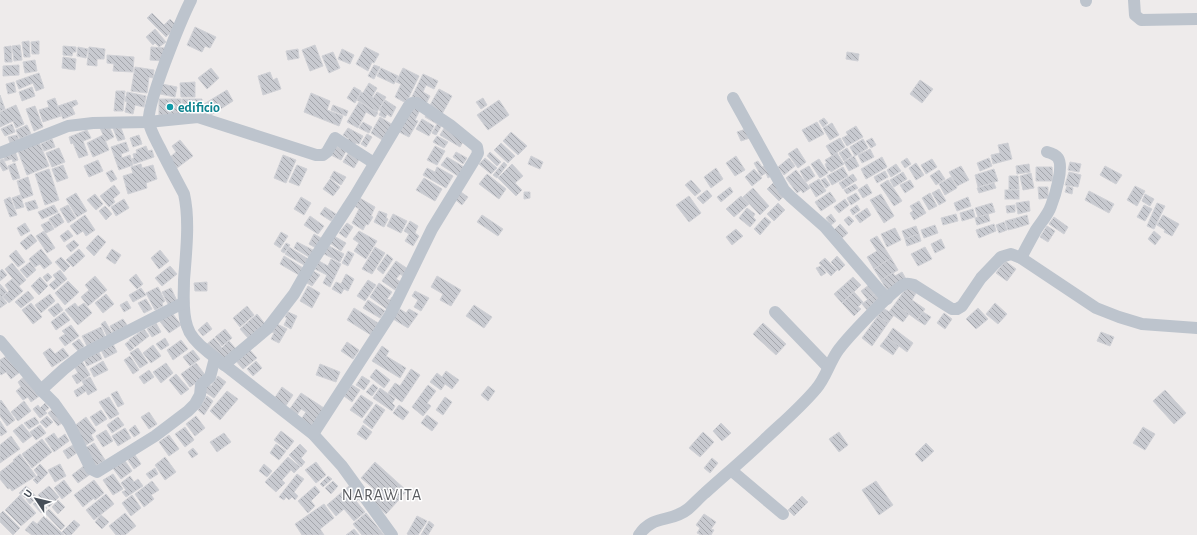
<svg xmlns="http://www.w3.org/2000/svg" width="1197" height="535" font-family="'Alegreya Sans',sans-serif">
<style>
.building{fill:url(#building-back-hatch);stroke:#d0d1d6}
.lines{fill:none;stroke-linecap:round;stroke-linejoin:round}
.street{stroke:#bdc4cd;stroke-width:12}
.culture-dot{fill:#0f9aa8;stroke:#fff;stroke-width:1.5}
.labels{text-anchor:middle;stroke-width:3;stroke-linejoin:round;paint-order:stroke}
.culture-label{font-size:14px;font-weight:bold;fill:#0d838f;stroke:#fff;text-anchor:start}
.quarter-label{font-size:16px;letter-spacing:1px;fill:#595b5f;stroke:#fff}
</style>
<defs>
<pattern id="building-back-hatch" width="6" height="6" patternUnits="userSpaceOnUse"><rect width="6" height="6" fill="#c8cad0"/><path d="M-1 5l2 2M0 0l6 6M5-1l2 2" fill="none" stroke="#a4a6ac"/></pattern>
</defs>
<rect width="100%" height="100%" fill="#eeebeb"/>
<g class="building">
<path d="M152 13 164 25 170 19 177 26 166 37 147 18Z"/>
<path d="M195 27 216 37 210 48 205 46 202 52 187 45Z"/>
<path d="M155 29 166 42 159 47 155 43 153 45 146 37Z"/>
<path d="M29 41 30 57H24L22 42Z"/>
<path d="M39 41V54H32L31 42Z"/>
<path d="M20 45 22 60 14 61 12 46Z"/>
<path d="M315 45 323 66 310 71 302 50Z"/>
<path d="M11 46 12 62H5L4 47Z"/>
<path d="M63 46 76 47V52H73L72 56 63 55Z"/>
<path d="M78 47 88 49 86 58 77 56Z"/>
<path d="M89 47 105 49 104 59H97V66L87 65Z"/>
<path d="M151 47 165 48 164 61 150 60Z"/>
<path d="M365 47 379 54 374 63 372 62 368 71 356 64Z"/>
<path d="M298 49 299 58 288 60 286 51Z"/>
<path d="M342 49 354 55 350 64 338 59Z"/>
<path d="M333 52 340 68 329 73 322 56Z"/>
<path d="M847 52 859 54 858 61 846 59Z"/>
<path d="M107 55 134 57 133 72 113 71 114 64 107 63Z"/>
<path d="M63 57 76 59 75 70 62 68Z"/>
<path d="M35 60 37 71 25 73 23 62Z"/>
<path d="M19 65V75L3 76V66Z"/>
<path d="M374 65 380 67 374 79 368 76Z"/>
<path d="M135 67 154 70 153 78 149 77 147 93 131 91Z"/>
<path d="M211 68 219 78 207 89 198 78Z"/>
<path d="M381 68 398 76 394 84 377 76Z"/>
<path d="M403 68 419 76 406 103 395 97 401 84 396 82Z"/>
<path d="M270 72 273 80 277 78 281 89 263 95 258 76Z"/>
<path d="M39 73 44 88 36 91 33 83 19 89 16 81Z"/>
<path d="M423 74 438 81 434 89 426 85 423 92 430 96 426 104 412 97Z"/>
<path d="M920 80 933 89 922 103 910 94Z"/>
<path d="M14 82 16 92 8 94 6 84Z"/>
<path d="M195 82V97H181L180 83Z"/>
<path d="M369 83 377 88 372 97 373 98 377 92 386 97 377 112 357 100 361 92 363 93Z"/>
<path d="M162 84 177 87 175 97 160 94Z"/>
<path d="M32 87 35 96 22 101 19 92Z"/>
<path d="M354 87 361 91 355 103 347 98Z"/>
<path d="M439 89 452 96 442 114 429 107Z"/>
<path d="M227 90 233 101 211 115 204 104Z"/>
<path d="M116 91H125L123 111H114Z"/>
<path d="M127 92 146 96 144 107 135 105 133 114 125 112 127 102 125 101Z"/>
<path d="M311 93 330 101 327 110 343 116 339 126 304 112Z"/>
<path d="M0 95 5 109 0 111Z"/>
<path d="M55 98 61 116 43 122 39 110 49 107 47 101Z"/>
<path d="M483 98 487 105 481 109 476 102Z"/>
<rect x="159" y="99" width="22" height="16"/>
<path d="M182 99H202V113L183 115Z"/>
<path d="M76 100 78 104 72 107 75 114 63 119 58 106Z"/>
<path d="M385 100 396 107 391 117 387 114 385 118 379 115 381 111 379 110Z"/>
<path d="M499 100 509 115 488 130 477 115Z"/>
<path d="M359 102 378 113 375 117 366 112 358 128 347 122Z"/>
<path d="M411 103 421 108 415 120 418 121 409 137 397 131Z"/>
<path d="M16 105 24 124 16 128 13 121 0 127V112Z"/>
<path d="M333 105 348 111 346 116 331 110Z"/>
<path d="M35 106 43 127 34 131 26 109Z"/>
<path d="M429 110 445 120 436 135 432 133 437 124 425 117Z"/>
<path d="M380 117 393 125 384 141 371 133Z"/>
<path d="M824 118 828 123 823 127 819 121Z"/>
<path d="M422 119 434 126 429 136 416 129Z"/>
<path d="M363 122 372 127 369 133 359 128Z"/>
<path d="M817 122 824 134 809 142 802 130Z"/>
<path d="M447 123 467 135 460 147 440 135Z"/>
<path d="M832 123 839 135 830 140 823 128Z"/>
<path d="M12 124 15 132 5 136 1 129Z"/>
<path d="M108 124 114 137 106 141 100 128Z"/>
<path d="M27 125 31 134 20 139 16 130Z"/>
<path d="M120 125 125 139 118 141 113 128Z"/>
<path d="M856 126 863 137 847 146 842 138 848 135 846 132Z"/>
<path d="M348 128 363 136 359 144 356 143 354 145 347 141 349 139 343 135Z"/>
<path d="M746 129 750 138 741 141 737 132Z"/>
<path d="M87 130 91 138 83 141 88 155 79 158 73 143 71 144 69 137Z"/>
<path d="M511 132 527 146 518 155 503 141Z"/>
<path d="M367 134 372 137 366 147 361 144Z"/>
<path d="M17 135 19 140 10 143 8 137Z"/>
<path d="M103 135 109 150 93 157 87 143Z"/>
<path d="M139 135 142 144 133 147 130 138Z"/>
<path d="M437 136 448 142 444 148 433 142Z"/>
<path d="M840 138 845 147 832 156 826 146Z"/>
<path d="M872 138 876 145 871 148 866 141Z"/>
<path d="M52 139 55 147 44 151 41 144Z"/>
<path d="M863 139 868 148 855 156 850 147Z"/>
<path d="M180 140 193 156 177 168 169 158 176 152 172 146Z"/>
<path d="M39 142 49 166 27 175 18 151Z"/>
<path d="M126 142 129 151 121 154 122 158 130 155 133 165 119 170 111 147Z"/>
<path d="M501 143 515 156 508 163 494 150Z"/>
<path d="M1008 143 1012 159 993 164 991 155 1000 153 998 145Z"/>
<path d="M146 146 148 151 152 150 154 157 134 164 132 159 134 158 133 154 137 153 136 150Z"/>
<path d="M336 146 346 151 341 160 331 155Z"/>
<path d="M435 146 445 151 437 165 427 160Z"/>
<path d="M59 148 65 162 52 167 46 153Z"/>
<path d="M797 148 806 162 798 168 788 154Z"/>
<path d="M847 148 852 156 844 161 839 153Z"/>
<path d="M870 149 874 157 862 163 858 155Z"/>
<path d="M350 150 361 156 354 168 343 162Z"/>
<path d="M15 151 18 160 13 162 12 159 5 161 3 155Z"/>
<path d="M456 152 467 158 463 164 453 157Z"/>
<path d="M490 152 501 162 497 166 487 156Z"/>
<path d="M837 153 844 164 831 172 830 170 828 171 825 164 827 163 825 160Z"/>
<path d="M283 155 296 160 286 183 274 178Z"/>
<path d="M531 156 543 162 540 169 528 164Z"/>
<path d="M736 156 745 170 735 176 726 163Z"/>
<path d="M854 156 859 166 849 171 844 162Z"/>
<path d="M447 157 464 167 458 176 441 165Z"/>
<path d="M882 157 887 167 866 179 861 169Z"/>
<path d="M485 158 497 168 491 174 479 164Z"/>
<path d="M789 158 795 166 784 175 778 167Z"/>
<path d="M907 158 911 164 905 168 901 162Z"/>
<path d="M989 158 992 166 980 171 977 163Z"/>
<path d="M3 159 8 169 3 171 0 165V160Z"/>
<path d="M819 159 828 173 820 178 811 164Z"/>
<path d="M932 159 937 167 926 174 921 165Z"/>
<path d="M98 160 103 171 89 177 84 166Z"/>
<path d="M758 161 762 167 767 164 773 175 768 178 766 173 761 176 754 163Z"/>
<path d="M504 162 507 165 497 178 493 175Z"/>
<path d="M1070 162 1081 164 1079 172 1068 170Z"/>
<path d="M15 163 20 178 13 180 8 166Z"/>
<path d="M916 163 924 175 916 180 909 168Z"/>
<path d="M141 164 142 168 153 165 157 179 146 183 147 188 128 194 123 176 133 173 131 167Z"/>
<path d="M512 164 523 176 515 183 522 190 516 196 498 178Z"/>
<path d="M896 164 901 171 891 177 887 170Z"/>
<path d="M1029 164 1030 172 1017 174 1016 166Z"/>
<path d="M63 165 68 178 57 182 52 169Z"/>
<path d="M297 165 307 169 299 186 289 182Z"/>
<path d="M809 166 815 176 806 182 800 171Z"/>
<path d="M961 166 969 180 957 186 949 172Z"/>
<path d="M1105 166 1122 175 1116 184 1100 175Z"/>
<path d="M437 167 453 176 446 188 423 175 427 168 435 172Z"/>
<path d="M843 167 848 176 832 185 827 176Z"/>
<path d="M1036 167H1052L1053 181H1036Z"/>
<path d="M716 168 723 179 711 188 704 177Z"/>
<path d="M49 169 59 200 45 205 35 174Z"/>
<path d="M754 169 762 178 752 186 745 177Z"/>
<path d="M994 169 998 181 978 187 975 175Z"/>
<path d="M112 170 117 179 111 182 106 173Z"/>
<path d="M796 170 810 188 803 193 801 190 797 193 786 178Z"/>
<path d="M939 170 945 179 936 185 930 176Z"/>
<path d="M334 171 346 177 341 185 330 178Z"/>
<path d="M885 171 888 177 877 183 874 177Z"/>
<path d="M903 172 907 179 894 187 890 180Z"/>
<path d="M1069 172 1081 175 1078 187 1065 185Z"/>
<path d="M1031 173 1034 188 1023 190 1020 176Z"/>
<path d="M487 174 506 189 499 199 479 184Z"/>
<path d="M853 174 857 180 843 189 839 183Z"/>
<path d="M1009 176H1018L1019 189 1009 190Z"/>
<path d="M28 177 33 195 22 199 17 181Z"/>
<path d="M951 177 957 188 945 195 939 184Z"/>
<path d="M424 178 442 189 435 201 416 190Z"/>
<path d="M825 178 830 185 826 188 821 180Z"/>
<path d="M330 179 340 187 333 196 323 189Z"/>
<path d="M819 179 826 191 816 197 809 185Z"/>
<path d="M691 180 701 191 695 196 685 185Z"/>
<path d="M888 180 902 201 894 206 880 185Z"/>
<path d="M910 180 914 187 905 193 900 185Z"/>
<path d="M775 181 785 195 779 201 767 189Z"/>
<path d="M994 183 996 188 979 193 977 188Z"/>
<path d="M855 184 858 188 847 194 844 190Z"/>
<path d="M867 184 872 193 863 198 858 190Z"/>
<path d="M114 185 120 193 113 199 115 202 109 207 100 196Z"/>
<path d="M1067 186 1073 188 1072 194 1065 192Z"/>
<path d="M1135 186 1145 191 1137 206 1127 200Z"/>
<path d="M730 187 733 192 721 202 717 197Z"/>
<path d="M1038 187H1048V198L1039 199Z"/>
<path d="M753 188 769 206 760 215 743 197Z"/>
<path d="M939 189 946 201 939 205 932 193Z"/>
<path d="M458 190 468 197 462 205 453 198Z"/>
<path d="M707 190 712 196 703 204 697 198Z"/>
<rect x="1005" y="190" width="14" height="9"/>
<path d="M1089 191 1114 204 1109 213 1085 200Z"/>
<path d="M524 192H530V198L524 199Z"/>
<path d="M830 192 836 201 821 211 815 202Z"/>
<path d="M76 193 87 211 77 217 66 199Z"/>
<path d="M856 193 860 199 851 205 847 198Z"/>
<path d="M930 193 937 206 929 210 922 198Z"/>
<path d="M95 194 103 204 96 210 87 200Z"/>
<path d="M881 194 894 216 884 223 870 200Z"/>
<path d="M1145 194 1154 199 1150 206 1142 201Z"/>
<path d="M20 195 24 207 16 209 12 198Z"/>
<path d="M689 196 701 213 689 222 676 205Z"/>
<path d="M741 196 749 204 734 217 726 209Z"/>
<path d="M10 197 17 215 10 217 4 200Z"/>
<path d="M301 197 311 203 304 215 294 209Z"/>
<path d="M358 197 375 207 371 216 373 217 368 225 366 224 363 230 352 223 359 209 353 205Z"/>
<path d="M968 197 971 206 957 211 954 203Z"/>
<path d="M124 199 129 208 116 216 111 207Z"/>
<path d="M845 199 849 205 839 213 834 207Z"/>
<path d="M35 200 38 208 28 211 25 203Z"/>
<path d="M919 201 926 213 914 220 910 213 913 211 910 206Z"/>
<path d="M1029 201 1030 211 1018 214 1016 203Z"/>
<path d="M778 203 785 210 774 221 767 214Z"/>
<path d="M992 203 995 212 978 217 975 208Z"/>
<path d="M1157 203 1165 206 1154 229 1147 226Z"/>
<path d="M54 205 58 212 42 219 38 212Z"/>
<path d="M68 205 76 218 68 223 60 209Z"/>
<path d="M857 205 860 210 853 215 850 210Z"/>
<path d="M1015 205V212L1007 213 1006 206Z"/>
<path d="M1144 205 1152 209 1145 221 1137 217Z"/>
<path d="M105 206 112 214 106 220 99 211Z"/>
<path d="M325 207 336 214 331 221 320 214Z"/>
<path d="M747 208 755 214 753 217 756 220 750 227 739 218Z"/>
<path d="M867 208 871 215 860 223 855 216Z"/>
<path d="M973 209 975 217 962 221 960 213Z"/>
<path d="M379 211 387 214 386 218 388 219 384 227 374 222Z"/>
<path d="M59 213 64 222 55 228 49 219Z"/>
<path d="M393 214 407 221 401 233 387 226Z"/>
<path d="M831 214 836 221 831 225 826 218Z"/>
<path d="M956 214 958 221 943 225 941 218Z"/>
<path d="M988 214 990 221 977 225 975 218Z"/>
<path d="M85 215 95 230 86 236 83 231 77 235 70 226Z"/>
<path d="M482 215 503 229 498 236 477 222Z"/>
<path d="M1027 215 1029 224 1016 228 1013 219Z"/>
<path d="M1163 215 1179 224 1172 236 1164 232 1165 230 1157 225Z"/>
<path d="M310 216 324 226 318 234 304 225Z"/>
<path d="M849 216 854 221 849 226 844 220Z"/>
<path d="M765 217 771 222 760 235 754 229Z"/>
<path d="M1054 217 1068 227 1064 234 1049 224Z"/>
<path d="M1013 219 1016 228 1008 230 1005 221Z"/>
<path d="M49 221 54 229 46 233 41 225Z"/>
<path d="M410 221 418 226 415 233 419 236 413 246 405 241 409 234 404 231Z"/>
<path d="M1004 222 1007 230 999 233 996 225Z"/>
<path d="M25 223 30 231 21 236 17 228Z"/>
<path d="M347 223 353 227 346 238 339 233Z"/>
<path d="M840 224 848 233 841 239 834 230Z"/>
<path d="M994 224 996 231 979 238 976 230Z"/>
<path d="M935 225 938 233 924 238 921 230Z"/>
<path d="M916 226 919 234 905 239 902 231Z"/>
<path d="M1047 226 1055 231 1048 242 1040 237Z"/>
<path d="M895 228 901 240 887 247 881 234Z"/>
<path d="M736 229 743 236 732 245 726 237Z"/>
<path d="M68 230 73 236 64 242 60 236Z"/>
<path d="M44 231 55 248 47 253 36 236Z"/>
<path d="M359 231 377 241 366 259 354 251 359 243 353 239Z"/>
<path d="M1154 231 1161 237 1155 245 1148 239Z"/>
<path d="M281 232 288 236 280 248 274 244Z"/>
<path d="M31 234 37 241 26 250 20 243Z"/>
<path d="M314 234 321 238 316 248 309 244Z"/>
<path d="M919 234 921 241 907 246 905 239Z"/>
<path d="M98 235 106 242 94 256 86 248Z"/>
<path d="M334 236 346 243 341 251 330 243Z"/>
<path d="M877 236 891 258 874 269 867 257 877 251 870 240Z"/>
<path d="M941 239 945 248 935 253 931 244Z"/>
<path d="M74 240 79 245 71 252 66 246Z"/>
<path d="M297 242 313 250 309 257 294 248Z"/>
<path d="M286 243 290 245 284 253 281 251Z"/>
<path d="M329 246 344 254 340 262 324 254Z"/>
<path d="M289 247 308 259 304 265 285 254Z"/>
<path d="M375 247 385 253 372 274 362 269Z"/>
<path d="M925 247 932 259 918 266 911 254Z"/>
<path d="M41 249 52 263 44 269 40 264 35 267 29 259Z"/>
<path d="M79 249 85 256 73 267 66 260Z"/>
<path d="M112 249 121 255 115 264 106 258Z"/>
<path d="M16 250 25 262 18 267 9 256Z"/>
<path d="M160 250 169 261 159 269 151 258Z"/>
<path d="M348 251 354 254 348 266 342 263Z"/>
<path d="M387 254 393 259 383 274 377 269Z"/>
<path d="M284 256 303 268 299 275 280 264Z"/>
<path d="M837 256 845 265 839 271 831 262Z"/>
<path d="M61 257 70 266 64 272 55 262Z"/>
<path d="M825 258 837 270 831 276 819 263Z"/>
<path d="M891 258 898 270 881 280 874 269Z"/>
<path d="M331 259 341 264 330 287 323 283 327 275 315 269 319 261 328 266Z"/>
<path d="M396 261 408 269 403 276 400 274 396 279 401 282 395 290 382 281Z"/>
<path d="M1005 261 1016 269 1007 281 996 273Z"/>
<path d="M30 262 36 270 27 278 20 270Z"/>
<path d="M12 263 26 280 19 286 5 269Z"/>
<path d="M170 266 177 274 162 286 155 278Z"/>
<path d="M821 266 826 273 821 276 816 268Z"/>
<path d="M2 269 7 275 0 281V271Z"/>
<path d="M310 269 320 275 312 286 307 283Z"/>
<path d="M60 270 67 279 54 290 49 285 56 279 53 275Z"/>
<path d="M902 272 906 279 887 290 881 280 893 273 895 276Z"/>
<path d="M48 273 52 277 47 282 43 277Z"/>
<path d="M136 274 143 284 137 289 129 280Z"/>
<path d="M346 274 354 279 348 291 344 289 341 294 332 289 336 282 341 284Z"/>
<path d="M95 276 107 290 88 306 81 297 89 290 85 285Z"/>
<path d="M437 276 461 290 451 306 440 300 443 294 431 287Z"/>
<path d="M40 277 48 286 39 295 31 286Z"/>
<path d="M853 277 861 285 842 303 834 294Z"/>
<path d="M12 279 23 291 9 303 3 297 9 291 5 285Z"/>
<path d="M368 280 376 285 365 301 357 296Z"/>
<path d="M68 281 79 292 65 305 55 293Z"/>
<path d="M207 282V291H195L194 283Z"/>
<path d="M379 283 392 292 387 299 390 300 392 297 395 300 388 310 370 297Z"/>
<path d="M0 284 7 292 2 297 7 303 0 308Z"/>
<path d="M869 285 876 293 868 300 861 291Z"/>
<path d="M308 286 320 293 312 308 300 301Z"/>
<path d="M158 287 165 301 162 303 163 306 155 310 146 293Z"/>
<path d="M907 287 916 293 912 300 925 309 917 320 895 304Z"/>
<path d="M141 288 146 295 133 302 129 295Z"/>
<path d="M171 288 178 303 170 308 162 292Z"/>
<path d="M28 291 34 298 21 308 15 302Z"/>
<path d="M415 291 429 298 421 311 414 307 418 300 412 296Z"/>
<path d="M854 292 863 302 858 307 861 309 854 316 842 303Z"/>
<path d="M876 293 881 300 868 311 862 304Z"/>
<path d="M50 294 55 301 41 313 35 305Z"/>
<path d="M106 294 114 304 103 313 95 303Z"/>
<path d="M146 299 152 309 144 313 138 303Z"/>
<path d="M368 300 385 311 380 318 363 308Z"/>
<path d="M127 301 131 308 124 312 120 305Z"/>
<path d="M31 303 42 317 33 324 22 310Z"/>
<path d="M58 303 63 310 54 317 48 310Z"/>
<path d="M75 303 78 307 84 303 92 313 78 325 65 310Z"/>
<path d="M995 303 1007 314 998 324 986 314Z"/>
<path d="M895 304 909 314 903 322 889 312Z"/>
<path d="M474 305 492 317 484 328 466 316Z"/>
<path d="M247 306 254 315 240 327 233 318Z"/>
<path d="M354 308 378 323 371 335 347 320Z"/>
<path d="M883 308 894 315 888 323 878 316Z"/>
<path d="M978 308 988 319 976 329 966 319Z"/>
<path d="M400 309 406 313 409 309 418 314 408 328 393 319Z"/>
<path d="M170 310 181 325 169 333 158 319Z"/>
<path d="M64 312 70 320 56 330 51 322Z"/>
<path d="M288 312 297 316 291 329 284 325 287 318 285 317Z"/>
<path d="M923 312 931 317 925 325 917 320Z"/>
<path d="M944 313 952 319 945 329 937 323Z"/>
<path d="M257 314 266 325 249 339 240 329Z"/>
<path d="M878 316 888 323 872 346 862 338Z"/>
<path d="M123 319 129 328 115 336 110 326Z"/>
<path d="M105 321 112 333 107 336 101 324Z"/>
<path d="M207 322 212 329 203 336 198 330Z"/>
<path d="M156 323 161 332 152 337 147 329Z"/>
<path d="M763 323 786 344 776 355 753 334Z"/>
<path d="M277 324 287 329 279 343 271 339 274 333 272 332Z"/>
<path d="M71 325 79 336 65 346 59 338 65 334 62 331Z"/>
<path d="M101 327 106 339 88 348 82 336Z"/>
<path d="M893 328 913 343 907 352 887 337Z"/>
<path d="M144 329 149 336 135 347 129 340Z"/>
<path d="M225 329 232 338 222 346 215 337Z"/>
<path d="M1101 332 1114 337 1110 346 1097 341Z"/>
<path d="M887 337 899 346 893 355 880 346Z"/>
<path d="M165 338 169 345 161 350 156 344Z"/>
<path d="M214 338 222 348 229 341 236 349 221 362 206 345Z"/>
<path d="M79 339 84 346 78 351 72 344Z"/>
<path d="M181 340 188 349 173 360 167 350Z"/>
<path d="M129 341 134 348 130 351 125 344Z"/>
<path d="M347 342 359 350 353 359 341 351Z"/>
<path d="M113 344 117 352 105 358 101 350Z"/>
<path d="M153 345 161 356 151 363 143 353Z"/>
<path d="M382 346 389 351 386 356 406 368 400 378 372 361Z"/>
<path d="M50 348 55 354 63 348 69 356 52 367 43 353Z"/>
<path d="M138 348 148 363 140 368 130 353Z"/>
<path d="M249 349 257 358 243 369 235 360Z"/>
<path d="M193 350 200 359 190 366 183 357Z"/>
<path d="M99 352 102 359 87 366 84 359Z"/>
<path d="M8 355 20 372 11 379 6 372 1 375 0 374V360Z"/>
<path d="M130 356 139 370 133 374 124 360Z"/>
<path d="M82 361 90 375 77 384 72 376 78 373 74 366Z"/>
<path d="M103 361 108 370 94 377 90 369Z"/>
<path d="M256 361 262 368 253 376 247 369Z"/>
<path d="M166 363 173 373 161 383 153 372Z"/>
<path d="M196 363 206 376 190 387 181 374Z"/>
<path d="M320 364 340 372 336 382 316 375Z"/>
<path d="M376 369 390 380 384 388 370 377Z"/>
<path d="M411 369 420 375 402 402 388 393 395 383 400 386Z"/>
<path d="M149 370 154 377 144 384 139 377Z"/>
<path d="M446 371 459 380 452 389 445 384 441 390 430 382 437 373 442 377Z"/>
<path d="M176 374 189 389 181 395 169 380Z"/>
<path d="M26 375 41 395 31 402 28 397 23 400 16 391 21 387 18 382Z"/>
<path d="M218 376 226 382 214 398 202 390 207 383 211 386Z"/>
<path d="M362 376 370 381 364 390 356 385Z"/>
<path d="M90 377 97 390 88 395 86 391 77 397 74 391 84 385 82 381Z"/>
<path d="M373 384 378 388 372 396 366 392Z"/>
<path d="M352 385 360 390 352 402 344 396Z"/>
<path d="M428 385 436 391 427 403 431 406 423 416 412 407Z"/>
<path d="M488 386 495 391 488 401 481 395Z"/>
<path d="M282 387 293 395 285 407 274 399Z"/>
<path d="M380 388 395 399 392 403 395 406 392 411 373 398Z"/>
<path d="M1165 390 1186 413 1174 424 1153 401Z"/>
<path d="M117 391 124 404 118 407 111 394Z"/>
<path d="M227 391 238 399 220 420 210 411Z"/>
<path d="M301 393 324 408 311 428 300 421 306 412 301 409 297 415 289 410Z"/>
<path d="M361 395 373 403 362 418 350 410Z"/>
<path d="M207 396 213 401 204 415 198 410Z"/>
<path d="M109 397 119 414 110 419 99 402Z"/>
<path d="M445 397 452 402 443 415 436 410Z"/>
<path d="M1 400 15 420 7 426 0 416V401Z"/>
<path d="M24 401 31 411 18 421 11 412Z"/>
<path d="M45 403 49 408 45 411 47 413 40 418 33 409 38 405 40 408Z"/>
<path d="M376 404 385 410 372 429 363 422Z"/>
<path d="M399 405 409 412 403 420 393 413Z"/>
<path d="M53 409 63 422 58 426 48 413Z"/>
<path d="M101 410 107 419 96 426 90 417Z"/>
<path d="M149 412 157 424 149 429 141 417Z"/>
<path d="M427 415 438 423 432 431 421 423Z"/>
<path d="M47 416 53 422 46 428 40 422Z"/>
<path d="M196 416 205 428 195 436 186 424Z"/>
<path d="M35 417 39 423 29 429 24 423Z"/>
<path d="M86 417 96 431 91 435 94 440 86 445 73 427Z"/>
<path d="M118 417 124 425 112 433 107 425Z"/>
<path d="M0 421 7 432 1 436 0 434Z"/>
<path d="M721 423 731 433 722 441 713 431Z"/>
<path d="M22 424 32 436 23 443 13 431Z"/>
<path d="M40 425 46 433 36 440 30 432Z"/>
<path d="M135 425 140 433 134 437 129 430Z"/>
<path d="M363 425 372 432 366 440 357 434Z"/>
<path d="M185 427 194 440 185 447 175 434Z"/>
<path d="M1143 427 1155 434 1145 450 1133 443Z"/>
<path d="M125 428 131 438 118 446 112 436Z"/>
<path d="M106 430 113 441 103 447 96 436Z"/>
<path d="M281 431 294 441 287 450 274 440Z"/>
<path d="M703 432 714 442 700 457 689 448Z"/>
<path d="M839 432 848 445 839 452 829 439Z"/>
<path d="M54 433 58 439 65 434 69 441 54 452 45 439Z"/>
<path d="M224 433 231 442 217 452 210 442Z"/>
<path d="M169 435 179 449 169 456 159 442Z"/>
<path d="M11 436 20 449 0 463V445Z"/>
<path d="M42 439 52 452 32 468 22 454Z"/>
<path d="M94 443 105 460 95 466 84 449Z"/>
<path d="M926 443 934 451 922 462 915 454Z"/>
<path d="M276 444 286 451 279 460 270 453Z"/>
<path d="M300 444 307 451 301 458 305 462 301 467 289 455Z"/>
<path d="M73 445 78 452 68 459 63 451Z"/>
<path d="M193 448 198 454 192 458 188 452Z"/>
<path d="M133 452 141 464 134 469 126 457Z"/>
<path d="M20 454 36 476 12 491 10 488 8 489 0 479V472L14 461 13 460Z"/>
<path d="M165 457 176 472 165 480 155 465Z"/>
<path d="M288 457 300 467 294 473 291 470 282 480 285 483 276 492 265 482Z"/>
<path d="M123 458 132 471 121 479 112 467Z"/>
<path d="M712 458 718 463 710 473 704 468Z"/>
<path d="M316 462 326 475 316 483 305 470Z"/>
<path d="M375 462 407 491 386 514 367 497 374 489 361 478Z"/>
<path d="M40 464 48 473 37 484 33 480 38 475 34 470Z"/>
<path d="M60 464 66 476 55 482 48 470Z"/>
<path d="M264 464 272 471 267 477 259 471Z"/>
<path d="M85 465 92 473 78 483 72 475Z"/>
<path d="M155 468 158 474 150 479 146 474Z"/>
<path d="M113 474 123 489 113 495 103 480Z"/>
<path d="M297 474 304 479 294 492 298 496 295 500 292 497 289 500 286 497 284 500 279 497Z"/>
<path d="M130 476 134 482 138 479 143 486 126 497 122 492 126 490 121 483Z"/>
<path d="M328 476 332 479 323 487 320 484Z"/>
<path d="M64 480 72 491 62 499 54 488Z"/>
<path d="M94 480 104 493 95 500 94 498 83 507 74 495Z"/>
<path d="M152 481 159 490 151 495 154 499 144 507 135 494Z"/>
<path d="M333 481 338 486 331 494 325 488Z"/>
<path d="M876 481 893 505 879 515 862 490Z"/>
<path d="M26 486 32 491 25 498 19 493Z"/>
<path d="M49 486 59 497 49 507 38 495Z"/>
<path d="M315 486 320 492 311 501 315 506 308 513 298 501Z"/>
<path d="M349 486 359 499 356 501 365 512 354 521 344 509 336 516 327 505Z"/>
<path d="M33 493 37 498 30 504 26 499Z"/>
<path d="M106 494 114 504 94 520 86 510Z"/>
<path d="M20 495 36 513 21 526 5 510Z"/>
<path d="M132 495 141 508 131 516 122 503Z"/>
<path d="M802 496 808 502 794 516 788 510Z"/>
<path d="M39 499 47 508 41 513 33 504Z"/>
<path d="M58 500 65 507 58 514 52 507Z"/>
<path d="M324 504 334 518 320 529 324 535H302L295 524Z"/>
<path d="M49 509 65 526 61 530 45 513Z"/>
<path d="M3 511 20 528 13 535 0 522V514Z"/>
<path d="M125 513 136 526 125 535H116L109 526Z"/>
<path d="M366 513 384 535H362L353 524Z"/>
<path d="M704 514 716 522 711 529 714 530 711 535H701L697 533 700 528 696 525Z"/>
<path d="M101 515 109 522 102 529 95 522Z"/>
<path d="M44 516 64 535H32L25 530 33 521 37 524Z"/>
<path d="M417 516 427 521 418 535H409L407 534Z"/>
<path d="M74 520 80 525 71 535H66L62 532Z"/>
<path d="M429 521 434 525 428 535H421Z"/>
<path d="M354 529 359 535H346Z"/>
</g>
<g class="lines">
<g class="street">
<path d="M191 0C182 18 145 107 149 123 151 132 156 140 160 148 168 164 176 179 184 194 190 220 186 253 184 280 184 295 182 311 187 326 190 337 199 345 208 352L313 434 342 466 392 535"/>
<path d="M1134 0 1135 15 1141 20 1197 19"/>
<path d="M1086 1V0"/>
<path d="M733 98 784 190 791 197 825 227 887 299"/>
<path d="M0 153 68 126 93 123 148 122 198 117 316 155H323L327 152 335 138 374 163"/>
<path d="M1021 258C1026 248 1031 239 1036 230 1041 222 1048 215 1051 206 1055 196 1064 167 1058 158 1055 154 1051 153 1047 152"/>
<path d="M775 312 828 367"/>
<path d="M0 341 41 390 54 403 69 424 91 469 97 472 155 436 188 411 195 404 200 395 201 385 210 377 215 358"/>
<path d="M224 365 267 329 294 294 314 259 355 196 408 107 412 103H417L450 125 477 147 478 153 476 157 432 229 390 315 313 434"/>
<path d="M41 390 64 369 83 354 183 303"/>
<path d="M732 471 783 514"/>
<path d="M639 535C653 514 671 523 688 509 694 504 699 498 705 493 725 475 745 458 764 440 782 423 800 408 816 389 825 379 829 364 837 352 845 340 893 289 905 284 908 283 911 284 914 285L952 309H957L962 306 981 278 1001 257 1011 254 1021 258 1096 308 1119 317 1142 324 1197 328"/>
</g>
</g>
<circle class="culture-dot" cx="170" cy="107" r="4"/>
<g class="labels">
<g class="culture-label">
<text x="178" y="112">edificio</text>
</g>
<g class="quarter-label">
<text x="382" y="500">NARAWITA</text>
</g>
</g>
<g transform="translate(36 499) rotate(305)" stroke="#ffffff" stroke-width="3" paint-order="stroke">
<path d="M0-3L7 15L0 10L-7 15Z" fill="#454d57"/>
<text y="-6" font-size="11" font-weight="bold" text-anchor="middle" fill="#454d57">U</text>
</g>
</svg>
